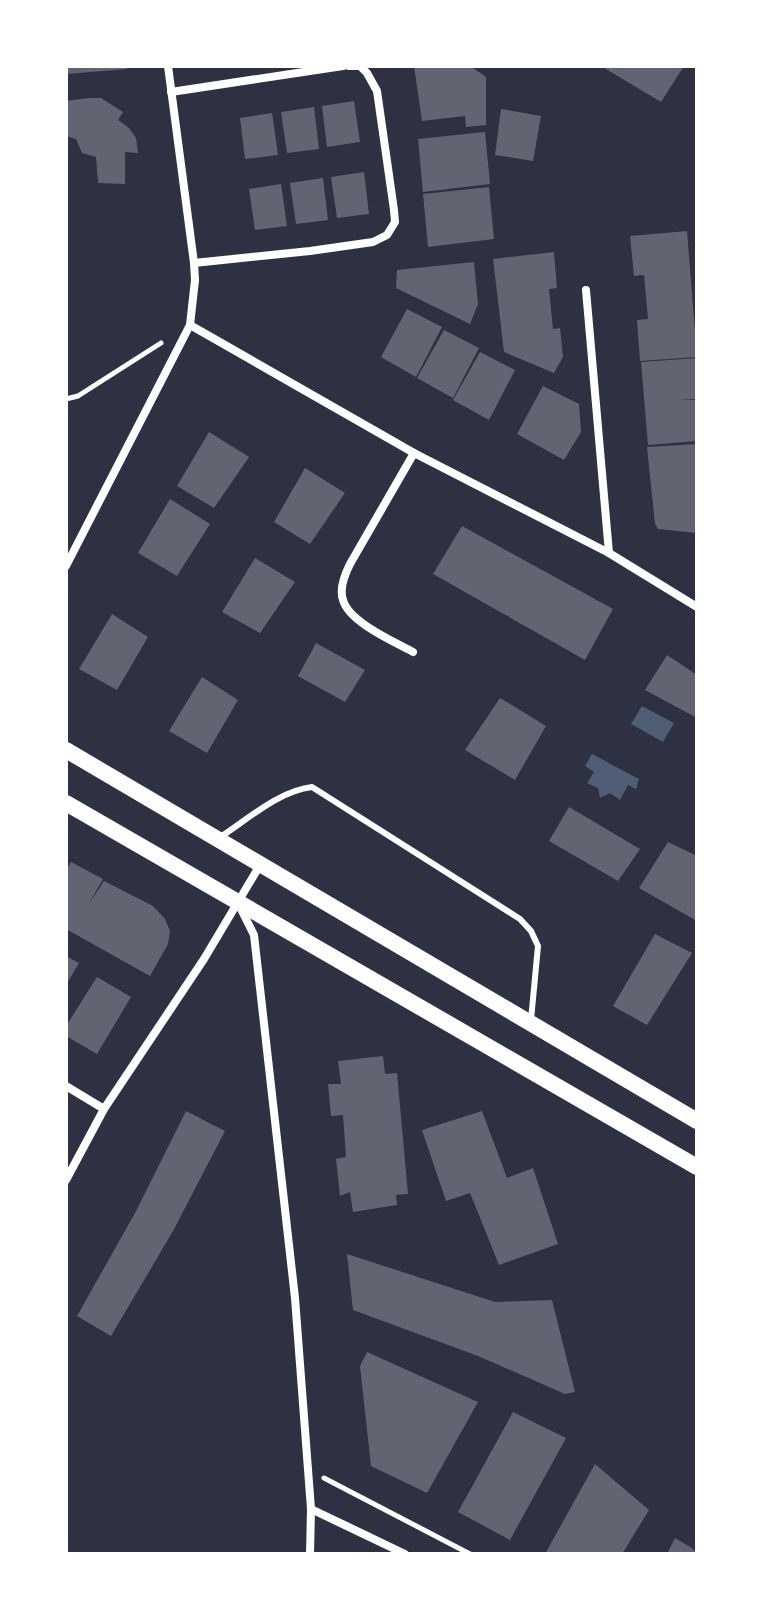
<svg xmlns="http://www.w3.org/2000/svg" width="763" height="1620" font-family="Helvetica,sans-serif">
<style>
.water{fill:#4f5d75}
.building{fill:#626471}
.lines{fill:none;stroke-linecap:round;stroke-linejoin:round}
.path{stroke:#fff;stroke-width:5}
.service{stroke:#fff;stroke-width:6}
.minor{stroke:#fff;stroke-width:8}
.secondary{stroke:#fff;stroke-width:16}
</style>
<rect width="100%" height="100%" fill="#2d3142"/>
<g class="water">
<path d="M642 706 674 723 663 742 631 724Z"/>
<path d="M592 754 639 779 636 789 628 785 620 800 610 793 600 798 598 788 587 783 594 772 585 766Z"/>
</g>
<g class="building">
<path d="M66 66H127V69L66 74Z"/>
<path d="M414 66H470L486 77V125L466 127 465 116 422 121Z"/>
<path d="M601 66H684L661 102Z"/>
<path d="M89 98H101L123 112 118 120 129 128 136 138 138 153 125 152V184L98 183 96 157 82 153 76 139 66 136V101Z"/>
<path d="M354 101 360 142 327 147 322 106Z"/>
<path d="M314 107 319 149 287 153 281 112Z"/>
<path d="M501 109 541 116 533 161 495 155Z"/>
<path d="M272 113 278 155 245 159 240 118Z"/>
<path d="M485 132 490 184 423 192 418 139Z"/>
<path d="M364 172 369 214 337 218 331 177Z"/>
<path d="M323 178 328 220 296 224 290 183Z"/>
<path d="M281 184 287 226 255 230 249 189Z"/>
<path d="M489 187 494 239 428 247 423 194Z"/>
<path d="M687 231 697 357 640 361 637 320 648 319 644 275 634 276 630 236Z"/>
<path d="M554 252 557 288 549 289 553 329 560 328 563 357 554 373 504 352 493 259Z"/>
<path d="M474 262 478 304 470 324 396 288 397 270Z"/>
<path d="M407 309 442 327 416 377 381 357Z"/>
<path d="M444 330 479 348 453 398 417 378Z"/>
<path d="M480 352 515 370 489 420 453 400Z"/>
<path d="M697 358V399L680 400H697V441L648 445 641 362Z"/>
<path d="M543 386 579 404 581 432 564 460 517 434Z"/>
<path d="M209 432 249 457 214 508 177 486Z"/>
<path d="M697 444V533L658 529 655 524 647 447Z"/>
<path d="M305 468 345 493 310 544 274 522Z"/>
<path d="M170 499 210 524 177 576 138 553Z"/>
<path d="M462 526 613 609 585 660 433 574Z"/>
<path d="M255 558 295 582 260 633 222 612Z"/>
<path d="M112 614 148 637 117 690 79 669Z"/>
<path d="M316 643 365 670 345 702 298 676Z"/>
<path d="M667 655 697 675V718L645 690Z"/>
<path d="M202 677 238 700 207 753 169 731Z"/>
<path d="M500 698 546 726 515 780 465 750Z"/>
<path d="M569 807 640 849 618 881 549 841Z"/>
<path d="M668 842 697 856V921L639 888Z"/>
<path d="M71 862 103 879 88 905 104 881 153 906 165 919 170 931 168 944 150 976 66 929V870Z"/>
<path d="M655 934 692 953 647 1025 613 1006Z"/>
<path d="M66 956 79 963 66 985Z"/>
<path d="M97 977 131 997 97 1054 66 1036V1026Z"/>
<path d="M383 1056 385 1074 397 1073 408 1194 396 1195 397 1205 353 1212 350 1192 340 1196 336 1159 346 1157 343 1115 331 1116 328 1084H341L338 1061Z"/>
<path d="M186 1111 225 1131 173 1231 111 1336 77 1316 135 1213Z"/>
<path d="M482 1111 507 1178 533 1168 558 1244 499 1265 470 1193 446 1201 422 1130Z"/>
<path d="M347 1254 495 1302 552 1300 575 1392 565 1394 478 1356 353 1310Z"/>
<path d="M367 1352 478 1402 427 1493 371 1466 360 1366Z"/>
<path d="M513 1412 566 1438 510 1540 458 1512Z"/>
<path d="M595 1464 649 1510 622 1554H545Z"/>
<path d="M675 1538 692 1548 697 1554H667Z"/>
</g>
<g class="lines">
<g class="path">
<path d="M66 399 78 396 161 343"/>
<path d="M324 1478 470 1554"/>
</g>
<path class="service" d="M219 838C247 820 278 791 312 787L520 919 531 931 538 946 531 1020"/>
<g class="minor">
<path d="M171 92 343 66"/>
<path d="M194 263 310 251 373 242 387 235 395 222 394 210 377 91 367 73 360 66H349"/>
<path d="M586 290 609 553"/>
<path d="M190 325 414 453 609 553 697 607"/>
<path d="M66 566 190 325 195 280 194 263 168 66"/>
<path d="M413 652C393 641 349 622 343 600 339 589 345 574 350 564L414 453"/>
<path d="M239 905 254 935 295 1298 311 1509 310 1554"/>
<path d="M66 1086 104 1109"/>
<path d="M66 1180 104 1109 204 959 260 865"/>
<path d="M311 1509 405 1554"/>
</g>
<g class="secondary">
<path d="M66 750 697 1121"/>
<path d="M66 803 697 1167"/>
</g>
</g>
<rect width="763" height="1620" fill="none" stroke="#ffffff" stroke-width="136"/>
</svg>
